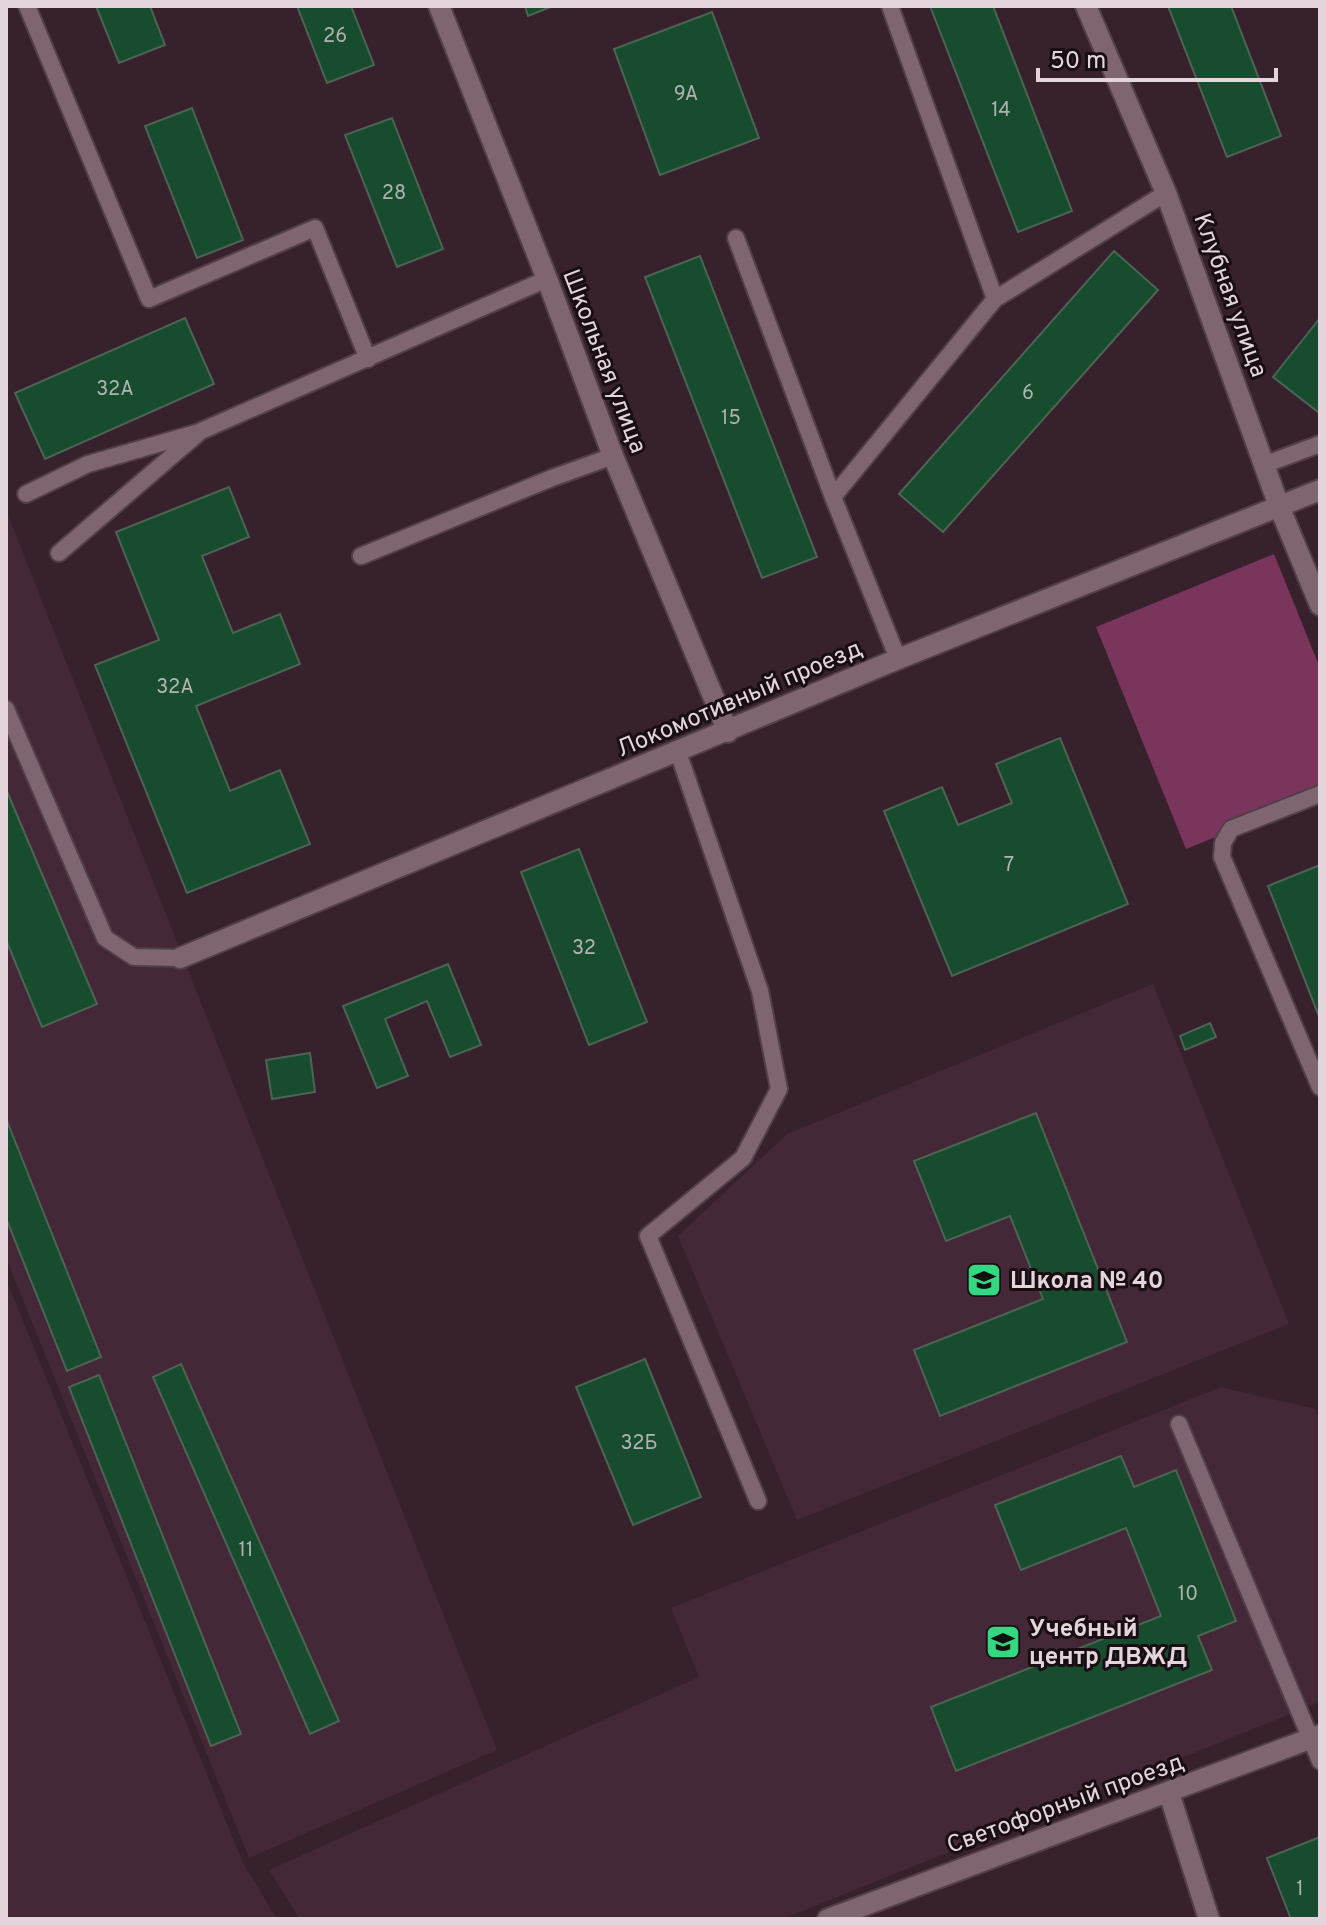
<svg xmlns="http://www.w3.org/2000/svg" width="1326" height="1925" font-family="Overpass,sans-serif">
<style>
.built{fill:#442837}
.green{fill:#7a355c}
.building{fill:#184c2e;stroke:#4d6454;stroke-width:2}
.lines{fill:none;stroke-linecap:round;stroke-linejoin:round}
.lane-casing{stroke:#513f49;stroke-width:20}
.street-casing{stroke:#513f49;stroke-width:24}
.lane{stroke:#7f6572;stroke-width:16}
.street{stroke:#7f6572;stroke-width:20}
.labels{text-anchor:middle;stroke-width:6;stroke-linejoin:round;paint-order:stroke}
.number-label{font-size:20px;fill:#b1b3b0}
.street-label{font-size:24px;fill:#e4d5dc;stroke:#180e13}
.poi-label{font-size:24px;font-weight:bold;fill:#e4d5dc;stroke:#180e13;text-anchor:start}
</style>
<rect width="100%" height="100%" fill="#37212d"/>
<g class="built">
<path d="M6 510 497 1750 249 1858 6 1258Z"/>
<path d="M1153 984 1289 1324 797 1520 678 1236 787 1134Z"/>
<path d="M6 1279 243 1863 277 1919H6Z"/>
<path d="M1221 1387 1315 1409 1320 1421V1702L783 1919H300L269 1870 699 1677 671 1608Z"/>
</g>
<path class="green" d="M1274 554 1320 668V795L1186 849 1096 627Z"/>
<g class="building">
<path d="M96 6H150L165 45 119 63Z"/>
<path d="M297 6H351L374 65 327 83Z"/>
<path d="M525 6H553L528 16Z"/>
<path d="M930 6H993L1072 211 1018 232Z"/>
<path d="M1168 6H1231L1281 136 1227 157Z"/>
<path d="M712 12 759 138 660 175 614 49Z"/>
<path d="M192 108 243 240 197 258 145 126Z"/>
<path d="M392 118 443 249 397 267 345 135Z"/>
<path d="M1114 251 1158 290 943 532 899 494Z"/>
<path d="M700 256 817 557 762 578 645 277Z"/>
<path d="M185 318 214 384 45 459 15 393Z"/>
<path d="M1320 318V409L1318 412 1273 377Z"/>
<path d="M229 487 249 537 202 556 233 633 280 614 300 664 196 706 230 791 280 770 310 844 187 893 95 665 159 640 116 532Z"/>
<path d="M1060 738 1128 904 952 976 884 811 942 787 958 825 1012 803 996 764Z"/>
<path d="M6 789 97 1004 42 1027 6 940Z"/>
<path d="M579 849 647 1022 589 1045 521 872Z"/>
<path d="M1320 865V1019L1268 886Z"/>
<path d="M448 964 481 1045 450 1057 427 1001 385 1019 408 1076 377 1088 343 1006Z"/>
<path d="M1210 1023 1216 1037 1185 1050 1180 1036Z"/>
<path d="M310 1053 315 1092 272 1099 266 1060Z"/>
<path d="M1036 1113 1127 1342 940 1416 914 1350 1043 1299 1010 1216 946 1241 914 1161Z"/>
<path d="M7 1121 101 1357 67 1371 6 1218Z"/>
<path d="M645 1359 701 1497 633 1525 576 1387Z"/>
<path d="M181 1364 339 1721 310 1734 153 1377Z"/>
<path d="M99 1375 241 1734 211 1746 69 1387Z"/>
<path d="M1121 1456 1134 1487 1176 1470 1236 1621 1198 1636 1212 1670 956 1771 931 1707 1161 1616 1126 1528 1021 1570 995 1505Z"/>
<path d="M1320 1837V1919H1291L1267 1858Z"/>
</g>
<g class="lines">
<g class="lane-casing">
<g id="lane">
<path d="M27 6 149 299 315 228 368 359"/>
<path d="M890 6 995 299"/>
<path d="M736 238 833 497 898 659"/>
<path d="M1266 464 1320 444"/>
<path d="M26 494 88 464 196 433"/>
<path d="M833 497 995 299 1166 193"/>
<path d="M59 553 201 431 547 279"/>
<path d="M361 556 552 478 613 456"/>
<path d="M6 709 105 938 134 957 180 958"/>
<path d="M678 752 760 991 779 1089 743 1158 648 1236 758 1501"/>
<path d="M1320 794 1231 829 1223 843 1222 857 1320 1087"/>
<path d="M1179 1424 1320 1761"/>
</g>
</g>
<g class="street-casing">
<g id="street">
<path d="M439 6 547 279 613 456 728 732"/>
<path d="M1086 6 1166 193 1279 506 1320 605"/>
<path d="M180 958 898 659 1320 490"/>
<path d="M1169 1793 1209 1919"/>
<path d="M828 1919 1320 1735"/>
</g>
</g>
<use href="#lane" class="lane"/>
<use href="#street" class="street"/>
</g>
<defs>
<g id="school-square" transform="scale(1.8)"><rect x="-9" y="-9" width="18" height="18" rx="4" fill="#33d881" stroke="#180e13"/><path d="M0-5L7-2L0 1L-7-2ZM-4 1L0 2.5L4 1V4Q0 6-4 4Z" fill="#111"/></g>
<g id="university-square" transform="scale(1.8)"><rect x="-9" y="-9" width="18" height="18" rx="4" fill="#33d881" stroke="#180e13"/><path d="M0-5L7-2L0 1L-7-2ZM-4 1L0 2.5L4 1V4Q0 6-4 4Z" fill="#111"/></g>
</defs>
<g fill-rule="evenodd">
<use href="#school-square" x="984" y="1280"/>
<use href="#university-square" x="1003" y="1642"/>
</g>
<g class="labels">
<g class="number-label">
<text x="335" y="42">26</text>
<text x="686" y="100">9А</text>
<text x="1001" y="116">14</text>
<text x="394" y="199">28</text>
<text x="115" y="395">32А</text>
<text x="1028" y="399">6</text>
<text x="731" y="424">15</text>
<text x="175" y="693">32А</text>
<text x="1009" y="871">7</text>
<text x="584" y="954">32</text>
<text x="639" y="1449">32Б</text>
<text x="246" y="1556">11</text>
<text x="1188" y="1600">10</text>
<text x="1300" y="1895">1</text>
</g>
<g class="street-label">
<text transform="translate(1231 295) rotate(70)" y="8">Клубная улица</text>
<text transform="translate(605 361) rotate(69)" y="8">Школьная улица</text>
<text transform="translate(739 698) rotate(-23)" y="8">Локомотивный проезд</text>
<text transform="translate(1065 1803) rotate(-20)" y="8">Светофорный проезд</text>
</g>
<g class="poi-label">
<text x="1010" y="1288">Школа № 40</text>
<text x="1029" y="1636">Учебный<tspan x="1029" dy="28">центр ДВЖД</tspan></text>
</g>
</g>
<rect width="1326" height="1925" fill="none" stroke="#e4d5dc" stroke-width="16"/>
<path d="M1038 68v12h238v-12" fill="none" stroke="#e4d5dc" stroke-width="4"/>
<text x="1050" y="68" font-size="24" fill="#e4d5dc" stroke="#180e13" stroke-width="6" paint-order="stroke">50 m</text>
</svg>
